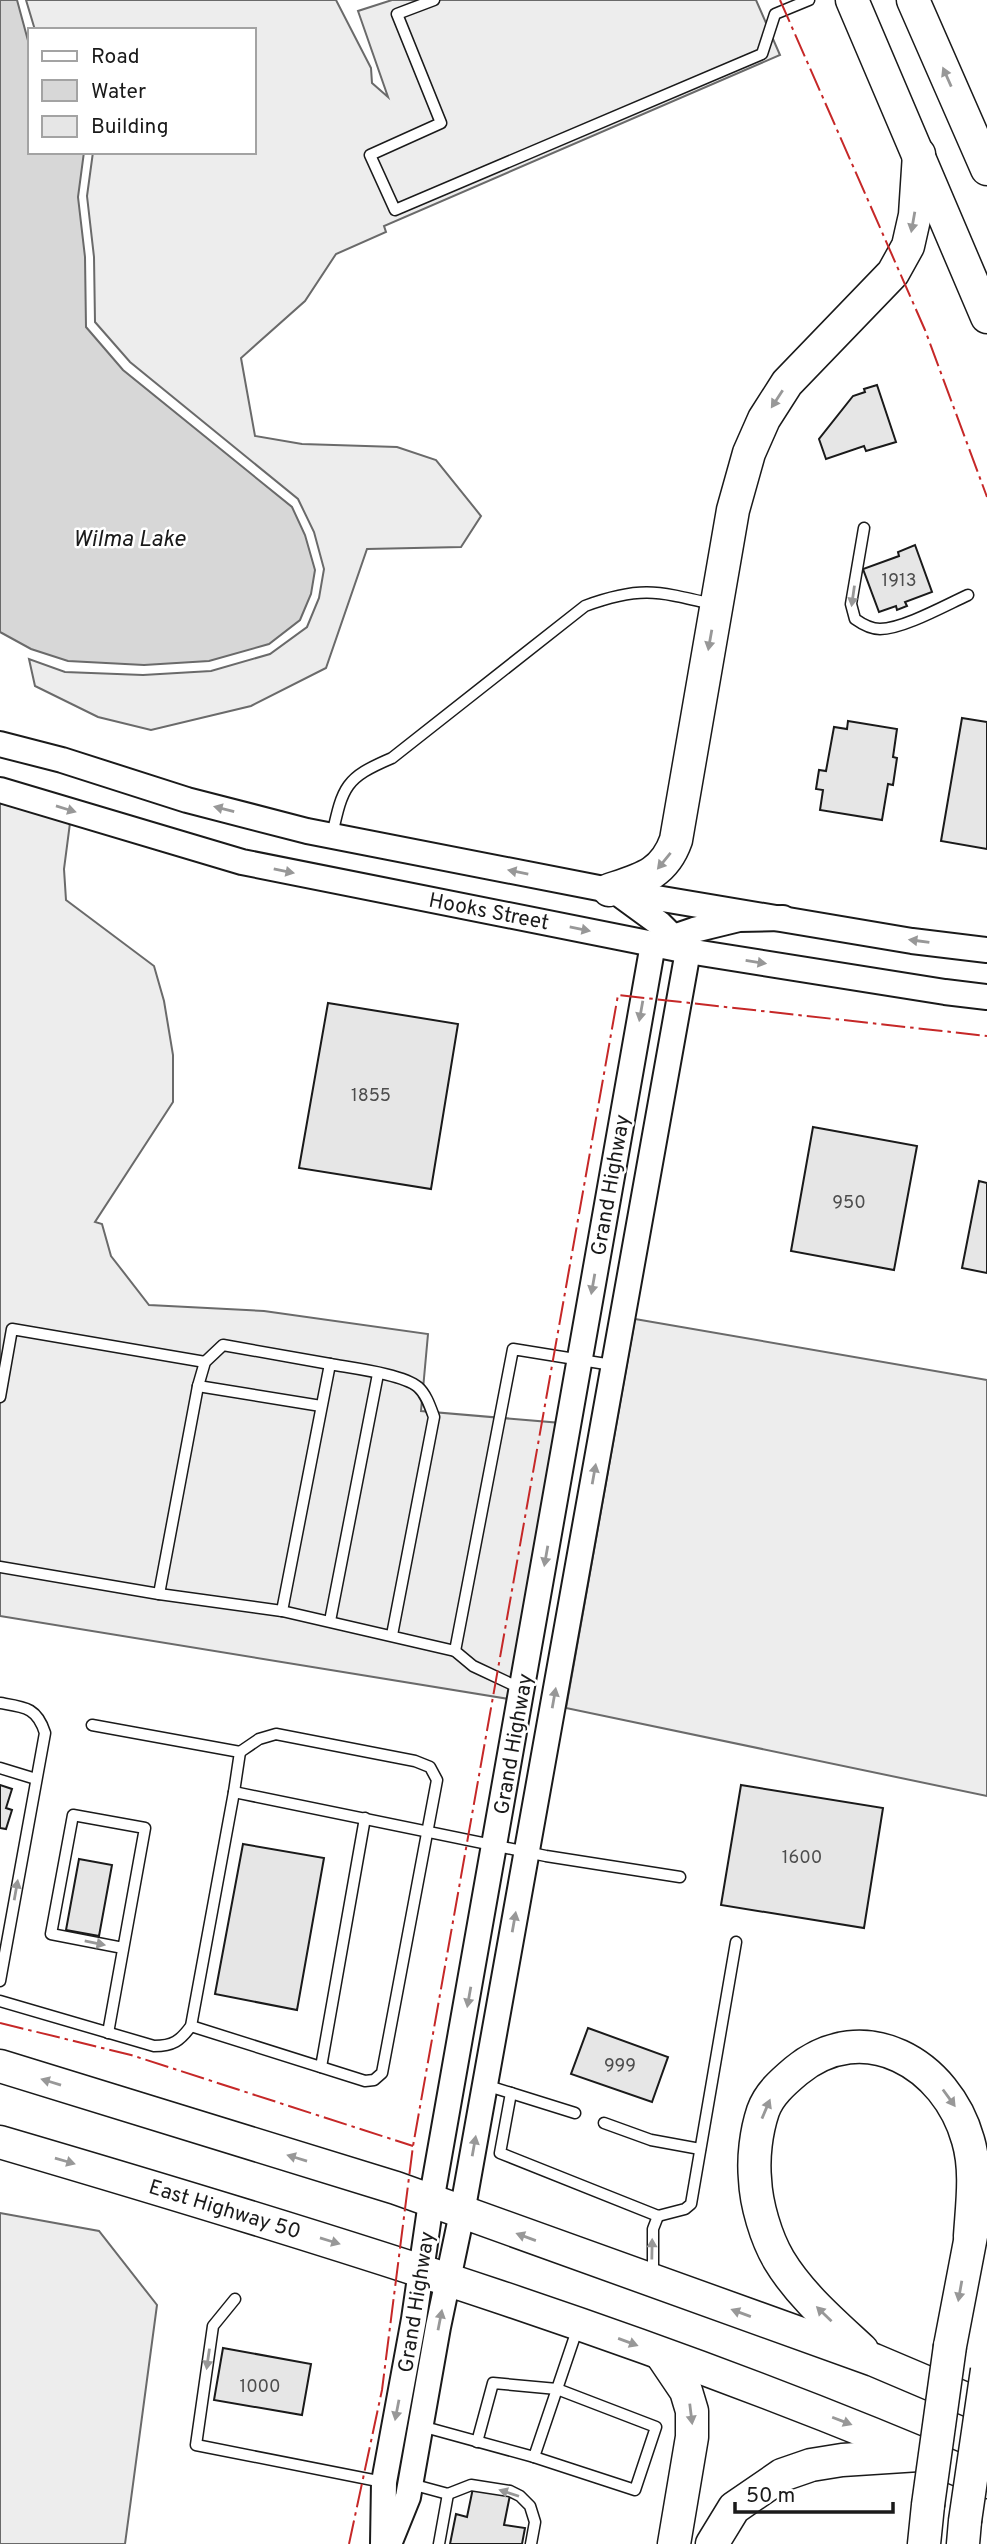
<svg xmlns="http://www.w3.org/2000/svg" width="987" height="2544" font-family="Overpass,sans-serif">
<style>
.built{fill:#ededed;stroke:#6a6a6a;stroke-width:2}
.water{fill:#d7d7d7;stroke:#6a6a6a;stroke-width:2}
.building{fill:#e6e6e6;stroke:#1a1a1a;stroke-width:2}
.lines{fill:none;stroke-linecap:round;stroke-linejoin:round}
.service-casing{stroke:#1a1a1a;stroke-width:13}
.tertiary-casing{stroke:#1a1a1a;stroke-width:28}
.trunk-casing{stroke:#1a1a1a;stroke-width:35}
.service{stroke:#fff;stroke-width:10}
.tertiary{stroke:#fff;stroke-width:24}
.trunk{stroke:#fff;stroke-width:32}
.trunk-bridge-casing{stroke:#1a1a1a;stroke-width:35;stroke-linecap:butt}
.trunk-bridge{stroke:#fff;stroke-width:32}
.power{stroke:#c62828;stroke-width:2;stroke-dasharray:24 5 3.5 5;stroke-linecap:butt}
.oneway{fill:#989898}
.labels{text-anchor:middle;stroke-width:5;stroke-linejoin:round;paint-order:stroke}
.number-label{font-size:18px;fill:#4d4d4d}
.street-label{font-size:21px;fill:#1a1a1a;stroke:#fff}
.water-label{font-size:23px;font-style:italic;fill:#1a1a1a;stroke:#fff}
</style>
<rect width="100%" height="100%" fill="#fff"/>
<g class="built">
<path d="M26 0H336L371 68 372 83 388 97 358 11 392 0H756L780 55 384 226 386 232 336 254 305 301 241 358 255 436 302 444 397 447 436 460 481 516 461 547 367 549 326 668 251 706 151 730 98 717 35 686 29 659 65 672 143 675 211 671 270 654 307 627 319 598 324 569 314 532 298 499 130 362 95 322 94 257 87 196 93 152H254V30H35Z"/>
<path d="M0 803 70 823 64 869 66 900 154 966 164 1001 173 1055V1102L95 1222 102 1224 111 1256 149 1305 264 1311 428 1334 421 1411 561 1423 509 1699 0 1616Z"/>
<path d="M635 1319 987 1380V1796L566 1708Z"/>
<path d="M0 2213 99 2231 157 2305 125 2544H0Z"/>
</g>
<path class="water" d="M0 0H17L30 48V152H84L78 197 85 257 86 327 123 370 292 507 305 535 315 570 311 594 300 620 269 644 209 661 144 665 68 661 31 649 0 632Z"/>
<g class="building">
<path d="M877 385 896 442 866 451 864 446 826 459 819 439 853 396 865 392 864 389Z"/>
<path d="M915 545 932 592 905 602 907 606 897 610 896 606 879 612 863 569 899 556 898 552Z"/>
<path d="M962 718 987 722V849L941 841Z"/>
<path d="M848 721 897 729 893 757 897 758 893 785 888 784 882 820 820 810 823 790 816 789 819 770 826 771 834 727 847 729Z"/>
<path d="M328 1003 458 1024 431 1189 299 1168Z"/>
<path d="M813 1127 917 1146 894 1270 791 1251Z"/>
<path d="M979 1181 987 1183V1273L962 1268Z"/>
<path d="M0 1785 12 1789 6 1808 12 1810 6 1829 0 1828Z"/>
<path d="M741 1785 883 1808 864 1928 721 1905Z"/>
<path d="M243 1844 324 1858 297 2010 215 1994Z"/>
<path d="M79 1859 112 1865 99 1936 66 1930Z"/>
<path d="M588 2028 668 2057 652 2102 571 2074Z"/>
<path d="M223 2348 311 2364 302 2415 214 2400Z"/>
<path d="M473 2488 510 2495 504 2525 525 2528 522 2544H450L456 2514 467 2517Z"/>
</g>
<g class="lines">
<g class="service-casing">
<g id="service">
<path d="M434 0 397 14 441 123 370 155 395 210 762 54 775 14 809 0"/>
<path d="M864 528 851 604 855 619C862 624 870 629 880 629 903 629 946 605 968 595"/>
<path d="M332 835C343 786 345 778 392 758L585 606C640 586 657 591 712 604"/>
<path d="M0 1397 12 1329 205 1362"/>
<path d="M321 1406 198 1386 205 1362 223 1345 330 1364"/>
<path d="M0 1567 159 1594 198 1386"/>
<path d="M159 1594 282 1611"/>
<path d="M330 1621 378 1374"/>
<path d="M392 1635 434 1417C430 1406 426 1394 418 1387 403 1374 351 1368 330 1364L282 1611 455 1651"/>
<path d="M522 1689 473 1666 455 1651 513 1349 612 1365"/>
<path d="M0 1703C24 1707 37 1707 45 1733L0 1981"/>
<path d="M92 1725 240 1752 234 1792"/>
<path d="M0 1768 36 1779"/>
<path d="M0 2001 154 2046C173 2046 180 2041 191 2026L234 1792 546 1856 680 1877"/>
<path d="M191 2026 365 2081 374 2080 382 2073 437 1780 430 1767 415 1761 276 1734 259 1739 240 1752"/>
<path d="M108 2033 145 1828 73 1815 51 1934 123 1948"/>
<path d="M321 2067 365 1818"/>
<path d="M485 2085 511 2093 500 2153 658 2216 685 2209 691 2204 736 1942"/>
<path d="M511 2093 575 2113"/>
<path d="M604 2123 651 2140 700 2149"/>
<path d="M653 2274V2229L658 2216"/>
<path d="M235 2299 213 2326 196 2445 383 2482"/>
<path d="M421 2426 534 2457 578 2327"/>
<path d="M477 2442 493 2383 557 2389 656 2427 635 2490 534 2457"/>
<path d="M411 2484 448 2494 471 2485 510 2491 520 2496 530 2506 535 2522 531 2544"/>
<path d="M439 2544 448 2494"/>
</g>
</g>
<g class="tertiary-casing">
<g id="tertiary">
<path d="M0 744 62 760 187 800 307 831 609 890 912 941 987 950"/>
<path d="M0 790 242 862 688 951 945 992 987 997"/>
<path d="M619 894 660 924 682 946"/>
<path d="M383 2544 384 2482 414 2319 431 2202 653 944 694 930 739 919 783 918"/>
<path d="M389 2544 408 2497 438 2327 462 2213 688 951"/>
</g>
</g>
<g class="trunk-casing">
<g id="trunk">
<path d="M852 0 987 317"/>
<path d="M913 0 987 169"/>
<path d="M609 890C642 879 664 874 676 840L733 510 749 453 764 419 787 383 893 273 908 246 915 215 919 154"/>
<path d="M0 2066 396 2188 874 2360 987 2408"/>
<path d="M0 2142C334 2240 667 2343 987 2482"/>
<path d="M950 2346 975 2215"/>
<path d="M862 2350C833 2323 800 2295 779 2260 766 2238 756 2204 755 2179 753 2158 756 2132 763 2111 769 2094 783 2082 796 2071 864 2015 947 2064 968 2140 977 2170 972 2205 970 2236"/>
<path d="M661 2354 686 2391 692 2411V2437L674 2544"/>
<path d="M712 2544 734 2508 782 2475 811 2465 842 2460 919 2455"/>
<path d="M924 2544 928 2505"/>
<path d="M963 2544 965 2521"/>
</g>
</g>
<use href="#service" class="service"/>
<use href="#tertiary" class="tertiary"/>
<use href="#trunk" class="trunk"/>
<g class="trunk-bridge-casing">
<g id="trunk-bridge">
<path d="M928 2505 950 2346"/>
<path d="M965 2521 987 2370"/>
</g>
</g>
<use href="#trunk-bridge" class="trunk-bridge"/>
<g class="power">
<path d="M780 0 925 330 987 497"/>
<path d="M0 2023 131 2055 413 2146"/>
<path d="M349 2544 382 2390 413 2146 618 995 987 1036"/>
</g>
</g>
<defs><path id="oneway-solid" d="M-6-.8H1V-3.2L6.5 0L1 3.2V.8H-6Z" transform="scale(1.75)"/></defs>
<g class="oneway">
<use href="#oneway-solid" transform="translate(947 77) rotate(-114)"/>
<use href="#oneway-solid" transform="translate(913 222) rotate(100)"/>
<use href="#oneway-solid" transform="translate(777 399) rotate(123)"/>
<use href="#oneway-solid" transform="translate(853 596) rotate(98)"/>
<use href="#oneway-solid" transform="translate(710 640) rotate(100)"/>
<use href="#oneway-solid" transform="translate(66 809) rotate(17)"/>
<use href="#oneway-solid" transform="translate(224 809) rotate(-166)"/>
<use href="#oneway-solid" transform="translate(664 861) rotate(129)"/>
<use href="#oneway-solid" transform="translate(284 871) rotate(12)"/>
<use href="#oneway-solid" transform="translate(518 872) rotate(-169)"/>
<use href="#oneway-solid" transform="translate(580 929) rotate(11)"/>
<use href="#oneway-solid" transform="translate(919 941) rotate(-172)"/>
<use href="#oneway-solid" transform="translate(756 962) rotate(9)"/>
<use href="#oneway-solid" transform="translate(641 1011) rotate(100)"/>
<use href="#oneway-solid" transform="translate(593 1284) rotate(100)"/>
<use href="#oneway-solid" transform="translate(594 1474) rotate(-80)"/>
<use href="#oneway-solid" transform="translate(546 1556) rotate(100)"/>
<use href="#oneway-solid" transform="translate(554 1698) rotate(-80)"/>
<use href="#oneway-solid" transform="translate(16 1890) rotate(-80)"/>
<use href="#oneway-solid" transform="translate(514 1922) rotate(-80)"/>
<use href="#oneway-solid" transform="translate(95 1943) rotate(11)"/>
<use href="#oneway-solid" transform="translate(469 1997) rotate(100)"/>
<use href="#oneway-solid" transform="translate(51 2082) rotate(-163)"/>
<use href="#oneway-solid" transform="translate(949 2098) rotate(54)"/>
<use href="#oneway-solid" transform="translate(766 2109) rotate(-67)"/>
<use href="#oneway-solid" transform="translate(474 2146) rotate(-80)"/>
<use href="#oneway-solid" transform="translate(297 2158) rotate(-163)"/>
<use href="#oneway-solid" transform="translate(65 2161) rotate(16)"/>
<use href="#oneway-solid" transform="translate(526 2237) rotate(-160)"/>
<use href="#oneway-solid" transform="translate(330 2241) rotate(17)"/>
<use href="#oneway-solid" transform="translate(652 2249) rotate(-89)"/>
<use href="#oneway-solid" transform="translate(960 2291) rotate(100)"/>
<use href="#oneway-solid" transform="translate(741 2313) rotate(-160)"/>
<use href="#oneway-solid" transform="translate(824 2314) rotate(-136)"/>
<use href="#oneway-solid" transform="translate(440 2320) rotate(-79)"/>
<use href="#oneway-solid" transform="translate(628 2342) rotate(20)"/>
<use href="#oneway-solid" transform="translate(208 2359) rotate(98)"/>
<use href="#oneway-solid" transform="translate(397 2410) rotate(101)"/>
<use href="#oneway-solid" transform="translate(691 2414) rotate(83)"/>
<use href="#oneway-solid" transform="translate(842 2421) rotate(21)"/>
<use href="#oneway-solid" transform="translate(509 2493) rotate(-162)"/>
</g>
<g class="labels">
<g class="number-label">
<text x="899" y="586">1913</text>
<text x="371" y="1101">1855</text>
<text x="849" y="1208">950</text>
<text x="802" y="1863">1600</text>
<text x="620" y="2071">999</text>
<text x="260" y="2392">1000</text>
</g>
<g class="street-label">
<text transform="translate(489 911) rotate(11)" y="7">Hooks Street</text>
<text transform="translate(610 1185) rotate(-80)" y="7">Grand Highway</text>
<text transform="translate(513 1744) rotate(-80)" y="7">Grand Highway</text>
<text transform="translate(225 2209) rotate(17)" y="7">East Highway 50</text>
<text transform="translate(416 2302) rotate(-81)" y="7">Grand Highway</text>
</g>
<g class="water-label">
<text x="129" y="546">Wilma Lake</text>
</g>
</g>
<rect x="28" y="28" width="228" height="126" fill="#ffffff" stroke="#a3a3a3" stroke-width="2"/>
<rect x="42" y="51" width="35" height="10" fill="#ffffff" stroke="#a3a3a3" stroke-width="2"/>
<text x="91" y="63" font-size="21" fill="#1a1a1a">Road</text>
<rect x="42" y="80" width="35" height="21" fill="#d7d7d7" stroke="#a3a3a3" stroke-width="2"/>
<text x="91" y="98" font-size="21" fill="#1a1a1a">Water</text>
<rect x="42" y="116" width="35" height="21" fill="#e6e6e6" stroke="#a3a3a3" stroke-width="2"/>
<text x="91" y="133" font-size="21" fill="#1a1a1a">Building</text>
<path d="M735 2502v10h158v-10" fill="none" stroke="#1a1a1a" stroke-width="3.5"/>
<text x="746" y="2502" font-size="21" fill="#1a1a1a" stroke="#ffffff" stroke-width="5" paint-order="stroke">50 m</text>
</svg>
